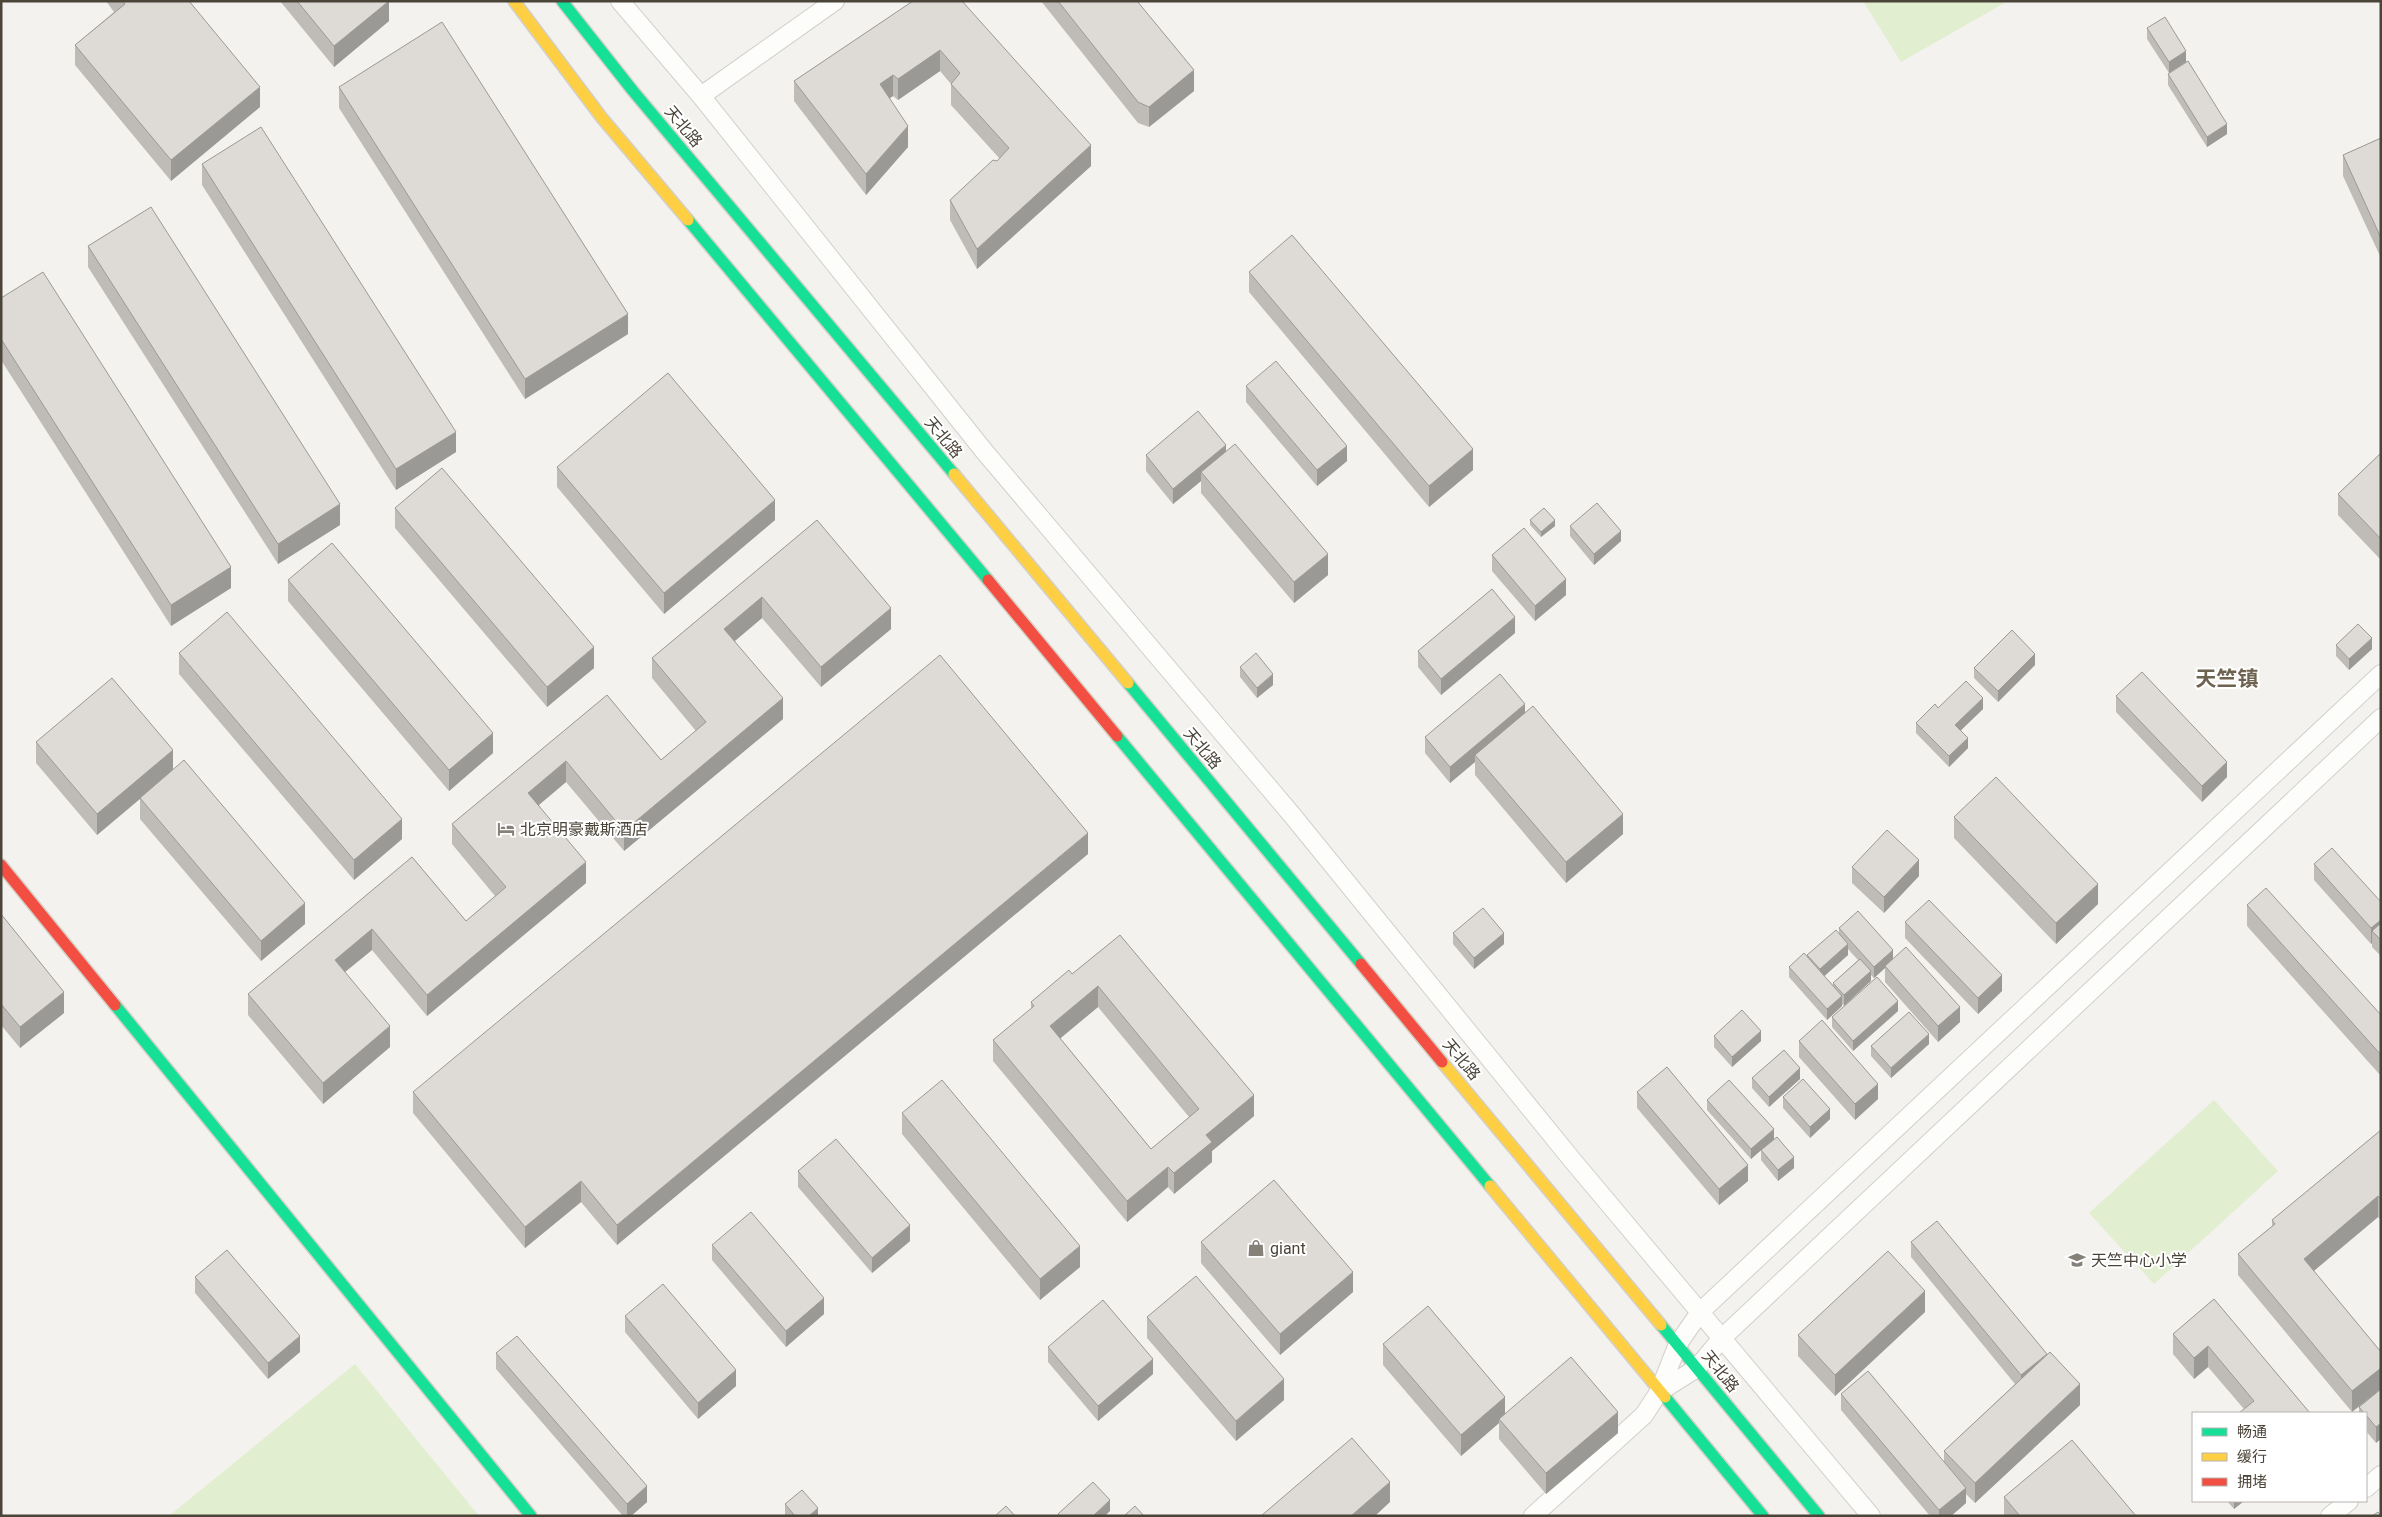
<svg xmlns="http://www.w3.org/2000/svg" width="2382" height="1517" font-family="Roboto,'Noto Sans SC',sans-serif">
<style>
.green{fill:#e1eecf}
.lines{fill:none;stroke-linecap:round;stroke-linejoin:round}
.street-casing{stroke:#d2d0cb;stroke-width:20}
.fast-casing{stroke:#d3cfc5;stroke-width:14}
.slow-casing{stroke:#d3cfc5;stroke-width:14}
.jam-casing{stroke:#d3cfc5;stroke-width:14}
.street{stroke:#fdfdfc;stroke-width:18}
.fast{stroke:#16e098;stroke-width:11}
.slow{stroke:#ffcf43;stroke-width:11}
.jam{stroke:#f24e42;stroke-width:11}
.wall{fill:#bfbcb8;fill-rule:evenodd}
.shaded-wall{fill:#9b9996}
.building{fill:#dedbd6;stroke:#9b9996;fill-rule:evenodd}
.labels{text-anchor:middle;stroke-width:4;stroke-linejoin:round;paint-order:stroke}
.street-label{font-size:16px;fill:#4b4439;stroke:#fff}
.poi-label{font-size:16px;fill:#4b4439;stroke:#fff;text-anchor:start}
.district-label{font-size:21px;font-weight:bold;fill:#6e6250;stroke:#fff}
</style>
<rect width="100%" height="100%" fill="#f4f2ee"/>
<g class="green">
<path d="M1863 1H2008L1901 62Z"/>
<path d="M2214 1100 2278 1171 2154 1284 2089 1213Z"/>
<path d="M355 1364 479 1516H169Z"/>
</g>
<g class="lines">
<g class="street-casing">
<g id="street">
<path d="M620 1 701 96 984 451 1292 815 1573 1161 1871 1516"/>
<path d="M701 96 835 1"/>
<path d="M1659 1392 1697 1368 1722 1338 2381 718"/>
<path d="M2366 1488 2381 1475"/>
<path d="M1533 1516 1644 1415 1659 1392 1678 1344 1700 1312 2381 674"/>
<path d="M2330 1516 2349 1501"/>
</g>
</g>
<g class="fast-casing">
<g id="fast">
<path d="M562 1 633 91 954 474"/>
<path d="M688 220 988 580"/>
<path d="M1128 683 1361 964"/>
<path d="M1117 736 1490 1186"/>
<path d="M115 1005 531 1516"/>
<path d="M1661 1325 1819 1516"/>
<path d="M1665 1397 1763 1516"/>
</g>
</g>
<g class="slow-casing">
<g id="slow">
<path d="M514 1 602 118 688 220"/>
<path d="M954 474 1128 683"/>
<path d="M1442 1062 1661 1325"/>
<path d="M1490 1186 1665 1397"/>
</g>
</g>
<g class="jam-casing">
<g id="jam">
<path d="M988 580 1117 736"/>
<path d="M1 865 115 1005"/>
<path d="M1361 964 1442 1062"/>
</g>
</g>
<use href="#street" class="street"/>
<use href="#fast" class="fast"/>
<use href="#slow" class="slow"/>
<use href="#jam" class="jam"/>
</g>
<g class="wall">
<path d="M106 1H189L260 107 171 181 75 65V45L114 12Z"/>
<path d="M280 1H389V21L334 67Z"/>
<path d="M913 1 1091 166 977 269 950 220V200L1000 159 951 105V84L940 71 898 100 893 96 890 98 908 147 866 195 794 101V81Z"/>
<path d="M1041 1H1137L1194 91 1149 127 1138 123Z"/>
<path d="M2147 28 2186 62 2169 73 2147 39Z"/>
<path d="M2168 74 2227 134 2207 147 2168 85Z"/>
<path d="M339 87 628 334 525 399 339 108Z"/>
<path d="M2381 138V258L2343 176V155Z"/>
<path d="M202 164 456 452 396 490 202 185Z"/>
<path d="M88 246 340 525 278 564 88 267Z"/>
<path d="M1249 272 1473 470 1429 507 1249 292Z"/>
<path d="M1 298 231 588 171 626 1 360Z"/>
<path d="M1246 386 1347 461 1317 486 1246 402Z"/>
<path d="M1226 452 1328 575 1294 603 1201 493V481L1173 504 1146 471V455Z"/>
<path d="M2381 453V560L2338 515V494Z"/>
<path d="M557 467 775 520 664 614 557 487Z"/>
<path d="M395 508 594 668 547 707 395 528Z"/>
<path d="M817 520 891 629 821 687 762 618 735 641 783 719 624 851 566 782 539 805 586 883 427 1016 372 950 345 972 390 1047 323 1104 248 1015V994L412 857 466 921 495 896 452 844V824L607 695 661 760 696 731 652 678V658Z"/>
<path d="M1530 520 1555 526 1541 537 1530 525Z"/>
<path d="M1570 526 1621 541 1594 565 1570 536Z"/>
<path d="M1492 555 1566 595 1535 621 1492 571Z"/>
<path d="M288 580 493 753 449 791 288 601Z"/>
<path d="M1515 633 1441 695 1418 667V651Z"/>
<path d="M2336 645 2372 649 2349 670 2336 656Z"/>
<path d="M179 653 402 839 354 880 179 674Z"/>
<path d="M2035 665 1998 702 1974 678V668Z"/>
<path d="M1240 667 1273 685 1257 698 1240 677Z"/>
<path d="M2116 696 2227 777 2202 802 2116 712Z"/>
<path d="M1938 708 1983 709 1961 730 1968 748 1949 767 1916 733V723Z"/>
<path d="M1525 713 1623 834 1566 883 1475 775V762L1450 783 1425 753V737Z"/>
<path d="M36 742 173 770 305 924 261 961 140 819V799L97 835 36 763Z"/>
<path d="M1954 817 2098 904 2056 944 1954 838Z"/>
<path d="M1088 854 617 1245 581 1202 525 1248 413 1113V1092Z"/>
<path d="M2314 864 2381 902V956L2372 947V943L2371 944 2314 880Z"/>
<path d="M1852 867 1919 876 1884 913 1852 883Z"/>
<path d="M2247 905 2381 1015V1076L2247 926Z"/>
<path d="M1 914 64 1013 20 1048 1 1025Z"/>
<path d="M1905 922 2002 991 1978 1014 1905 938Z"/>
<path d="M1839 928 1893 959 1960 1022 1938 1042 1885 982V968L1874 978 1871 975 1844 1006 1842 1004V1006L1827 1020 1789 977V967L1807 957V955L1839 933ZM1848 949 1858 960 1833 983V985L1824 976 1848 955Z"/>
<path d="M1453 933 1504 944 1474 969 1453 944Z"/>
<path d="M1120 935 1254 1116 1212 1151V1162L1174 1194 1168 1187 1127 1222 993 1061V1040L1031 1009V1002L1072 974ZM1098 1007 1189 1117 1151 1149 1060 1038Z"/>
<path d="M1898 1011 1853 1051 1832 1027V1017Z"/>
<path d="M1714 1036 1761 1041 1732 1067 1714 1047Z"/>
<path d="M1799 1041 1878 1099 1855 1120 1799 1057Z"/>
<path d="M1929 1044 1891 1078 1871 1056V1046Z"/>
<path d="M1752 1078 1800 1079 1769 1107 1752 1088Z"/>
<path d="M1637 1092 1748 1181 1719 1205 1637 1108Z"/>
<path d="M1783 1097 1830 1119 1810 1138 1783 1108Z"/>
<path d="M1707 1100 1774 1139 1794 1168 1778 1181 1761 1160V1150L1751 1159 1707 1110Z"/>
<path d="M902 1113 1080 1267 1040 1300 902 1134Z"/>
<path d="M2381 1130V1220L2378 1217 2314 1271 2381 1352 2352 1412 2238 1275V1254L2272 1226V1220Z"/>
<path d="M798 1171 910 1241 872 1273 798 1187Z"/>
<path d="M1201 1242 1353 1292 1280 1355 1201 1263Z"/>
<path d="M1911 1242 2080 1405 1975 1503 1966 1494V1503L1951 1516H1930L1841 1410V1394L1944 1462V1451L2015 1384 1911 1257Z"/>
<path d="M712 1245 824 1314 786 1347 712 1260Z"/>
<path d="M195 1277 300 1352 268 1379 195 1293Z"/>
<path d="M2214 1299 2310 1413 2244 1409 2208 1367 2194 1379 2173 1354V1334Z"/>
<path d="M1925 1312 1835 1396 1798 1356V1335Z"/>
<path d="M625 1316 736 1386 698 1419 625 1332Z"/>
<path d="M1147 1317 1284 1400 1236 1441 1147 1338Z"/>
<path d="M1383 1344 1505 1413 1618 1433 1546 1494 1499 1439V1423L1461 1456 1383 1365Z"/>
<path d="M1048 1347 1153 1374 1098 1421 1048 1362Z"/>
<path d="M496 1353 647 1502 631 1516H623L496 1369Z"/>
<path d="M2381 1389 2376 1443 2366 1431V1413H2359V1407Z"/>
<path d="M2004 1497 2136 1516H2004Z"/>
<path d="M2227 1501H2244L2234 1509Z"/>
<path d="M785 1504 818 1516H786L785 1515Z"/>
</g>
<g class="shaded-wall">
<path d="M389 1V21L334 67V46Z"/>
<path d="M940 50V71L898 100V79Z"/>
<path d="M2186 51V62L2169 73V62Z"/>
<path d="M1194 70V91L1149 127V107Z"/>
<path d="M893 75V96L880 105V84Z"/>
<path d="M260 87V107L171 181V160Z"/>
<path d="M2227 124V134L2207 147V137Z"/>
<path d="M908 126V147L866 195V174Z"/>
<path d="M1091 145V166L977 269V249Z"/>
<path d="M628 314V334L525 399V379Z"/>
<path d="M456 432V452L396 490V469Z"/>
<path d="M1226 445V461L1201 472V481L1173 504V489Z"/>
<path d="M1347 446V461L1317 486V470Z"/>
<path d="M1473 449V470L1429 507V486Z"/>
<path d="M775 500V520L664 614V593Z"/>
<path d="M340 504V525L278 564V544Z"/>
<path d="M1555 520V526L1541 537V532Z"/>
<path d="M1621 531V541L1594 565V554Z"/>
<path d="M1328 554V575L1294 603V582Z"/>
<path d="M231 567V588L171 626V605Z"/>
<path d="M1566 579V595L1535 621V606Z"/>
<path d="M762 597V618L724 650V629Z"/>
<path d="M891 608V629L821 687V667Z"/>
<path d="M1515 617V633L1441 695V679Z"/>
<path d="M2372 638V649L2349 670V659Z"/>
<path d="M594 647V668L547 707V687Z"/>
<path d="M2035 654V665L1998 702V691Z"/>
<path d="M1273 674V685L1257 698V688Z"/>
<path d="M783 698V719L624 851V831Z"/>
<path d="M1983 698V709L1955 736V725Z"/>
<path d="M1525 704V720L1475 755V762L1450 783V767Z"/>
<path d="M493 733V753L449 791V770Z"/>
<path d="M1968 738V748L1949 767V756Z"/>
<path d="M173 750V771L97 835V814Z"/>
<path d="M566 761V782L528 814V793Z"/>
<path d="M2227 762V777L2202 802V786Z"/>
<path d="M1623 814V834L1566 883V862Z"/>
<path d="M402 819V839L354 880V860Z"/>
<path d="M1088 833V854L617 1245V1225Z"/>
<path d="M1919 860V876L1884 913V897Z"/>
<path d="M586 862V883L427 1016V995Z"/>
<path d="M2098 884V904L2056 944V923Z"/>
<path d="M305 903V924L261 961V941Z"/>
<path d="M2381 920V936L2372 931V943L2371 944V928Z"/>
<path d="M372 929V950L335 980V960Z"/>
<path d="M1504 933V944L1474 969V958Z"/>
<path d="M1848 944V955L1820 980V969Z"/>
<path d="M1893 950V960L1885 966V968L1874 978V967Z"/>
<path d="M1871 971V981L1844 1006V995Z"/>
<path d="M2002 975V991L1978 1014V998Z"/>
<path d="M1098 986V1007L1050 1047V1026Z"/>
<path d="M64 992V1013L20 1048V1027Z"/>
<path d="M1842 996V1006L1827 1020V1009Z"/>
<path d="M1898 1001V1011L1853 1051V1041Z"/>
<path d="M1960 1007V1022L1938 1042V1026Z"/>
<path d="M390 1026V1047L323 1104V1083Z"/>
<path d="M1761 1031V1041L1732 1067V1057Z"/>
<path d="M1929 1034V1044L1891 1078V1068Z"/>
<path d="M1800 1068V1079L1769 1107V1097Z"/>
<path d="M1878 1084V1099L1855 1120V1104Z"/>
<path d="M1254 1095V1116L1212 1151V1162L1174 1194V1173L1206 1135Z"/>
<path d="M1830 1109V1119L1810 1138V1127Z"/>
<path d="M1774 1129V1139L1751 1159V1149Z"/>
<path d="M1794 1157V1168L1778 1181V1170Z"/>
<path d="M1748 1165V1181L1719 1205V1189Z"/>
<path d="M1168 1167V1187L1127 1222V1201Z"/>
<path d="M581 1181V1202L525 1248V1227Z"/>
<path d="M2378 1196V1217L2304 1279V1259Z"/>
<path d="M910 1225V1241L872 1273V1258Z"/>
<path d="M1080 1246V1267L1040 1300V1279Z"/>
<path d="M1353 1272V1292L1280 1355V1334Z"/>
<path d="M1925 1291V1312L1835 1396V1375Z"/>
<path d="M824 1298V1314L786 1347V1331Z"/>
<path d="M300 1336V1352L268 1379V1363Z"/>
<path d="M2208 1346V1367L2194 1379V1358Z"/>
<path d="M2047 1354 2021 1391V1375Z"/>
<path d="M1153 1359V1374L1098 1421V1406Z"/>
<path d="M2381 1368V1389L2352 1412V1391Z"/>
<path d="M736 1370V1386L698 1419V1403Z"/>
<path d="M1284 1379V1400L1236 1441V1421Z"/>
<path d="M2080 1384V1405L1975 1503V1483Z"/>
<path d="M1505 1397V1418L1499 1419V1423L1461 1456V1435Z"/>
<path d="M1618 1412V1433L1546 1494V1473Z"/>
<path d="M2381 1423V1439L2376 1443V1427Z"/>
<path d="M1390 1482V1502L1375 1516H1351Z"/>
<path d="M647 1486V1502L631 1516H627V1504Z"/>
<path d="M1966 1488V1503L1951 1516H1939V1510Z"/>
<path d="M1110 1500V1511L1105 1516H1093Z"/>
<path d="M2234 1501H2244L2234 1509Z"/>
<path d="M818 1508V1516H809Z"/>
</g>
<g class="building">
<path d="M123 1H189L260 87 171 160 75 45 125 4Z"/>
<path d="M297 1H389L334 46Z"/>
<path d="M913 1H962L1091 145 977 249 950 200 993 160 997 161 1009 148 951 84 960 73 940 50 898 79 893 75 880 84 908 126 866 174 794 81Z"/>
<path d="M1058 1H1137L1194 70 1149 107 1138 102Z"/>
<path d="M2165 17 2186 51 2169 62 2147 28Z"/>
<path d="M442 22 628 314 525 379 339 87Z"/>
<path d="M2188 61 2227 124 2207 137 2168 74Z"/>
<path d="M261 127 456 432 396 469 202 164Z"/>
<path d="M2381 138V238L2343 155Z"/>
<path d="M151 207 340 504 278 544 88 246Z"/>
<path d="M1292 235 1473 449 1429 486 1249 272Z"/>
<path d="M43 272 231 567 171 605 1 339V298Z"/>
<path d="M1276 361 1347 446 1317 470 1246 386Z"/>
<path d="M668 373 775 500 664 593 557 467Z"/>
<path d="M1198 411 1226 445 1173 489 1146 455Z"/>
<path d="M1235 444 1328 554 1294 582 1201 472Z"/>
<path d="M2381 453V539L2338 494Z"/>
<path d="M442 468 594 647 547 687 395 508Z"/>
<path d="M1597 503 1621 531 1594 554 1570 526Z"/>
<path d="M1544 508 1555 520 1541 532 1530 520Z"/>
<path d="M817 520 891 608 821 667 762 597 724 629 783 698 624 831 566 761 528 793 586 862 427 995 372 929 335 960 390 1026 323 1083 248 994 412 857 466 921 506 887 452 824 607 695 661 760 706 722 652 658Z"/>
<path d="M1524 528 1566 579 1535 606 1492 555Z"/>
<path d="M332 543 493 733 449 770 288 580Z"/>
<path d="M1492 589 1515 617 1441 679 1418 651Z"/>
<path d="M227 612 402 819 354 860 179 653Z"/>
<path d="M2358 624 2372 638 2349 659 2336 645Z"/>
<path d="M2012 630 2035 654 1998 691 1974 668Z"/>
<path d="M1256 653 1273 674 1257 688 1240 667Z"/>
<path d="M940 655 1088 833 617 1225 581 1181 525 1227 413 1092Z"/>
<path d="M2142 672 2227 762 2202 786 2116 696Z"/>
<path d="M1500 674 1525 704 1450 767 1425 737Z"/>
<path d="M112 678 173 750 97 814 36 742Z"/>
<path d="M1966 681 1983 698 1955 725 1968 738 1949 756 1916 723 1935 704 1938 708Z"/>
<path d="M1533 706 1623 814 1566 862 1475 755Z"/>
<path d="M184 760 305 903 261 941 140 798Z"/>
<path d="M1996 777 2098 884 2056 923 1954 817Z"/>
<path d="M1887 830 1919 860 1884 897 1852 867Z"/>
<path d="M2332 848 2381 902V920L2371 928 2314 864Z"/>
<path d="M2266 888 2381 1015V1055L2247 905Z"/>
<path d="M1929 900 2002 975 1978 998 1905 922Z"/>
<path d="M1483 908 1504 933 1474 958 1453 933Z"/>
<path d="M1858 911 1893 950 1874 967 1839 928Z"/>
<path d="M1 914 64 992 20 1027 1 1004Z"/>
<path d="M2381 923V940L2372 931Z"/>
<path d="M1836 930 1848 944 1820 969 1807 955Z"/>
<path d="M1120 935 1254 1095 1206 1135 1212 1142 1174 1173 1168 1167 1127 1201 993 1040 1034 1006 1031 1002 1069 970 1072 974ZM1098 986 1199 1109 1151 1149 1050 1026Z"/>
<path d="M1906 947 1960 1007 1938 1026 1885 966Z"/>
<path d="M1804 953 1842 996 1827 1009 1789 967Z"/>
<path d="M1860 959 1871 971 1844 995 1833 983Z"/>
<path d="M1877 977 1898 1001 1853 1041 1832 1017Z"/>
<path d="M1742 1010 1761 1031 1732 1057 1714 1036Z"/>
<path d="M1909 1012 1929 1034 1891 1068 1871 1046Z"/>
<path d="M1822 1020 1878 1084 1855 1104 1799 1041Z"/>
<path d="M1784 1050 1800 1068 1769 1097 1752 1078Z"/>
<path d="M1667 1067 1748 1165 1719 1189 1637 1092Z"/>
<path d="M1803 1079 1830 1109 1810 1127 1783 1097Z"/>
<path d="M942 1080 1080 1246 1040 1279 902 1113Z"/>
<path d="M1729 1080 1774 1129 1751 1149 1707 1100Z"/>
<path d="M2381 1130V1199L2378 1196 2304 1259 2381 1352V1368L2352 1391 2238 1254 2275 1224 2272 1220Z"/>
<path d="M1777 1137 1794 1157 1778 1170 1761 1150Z"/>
<path d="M836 1139 910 1225 872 1258 798 1171Z"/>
<path d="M1274 1180 1353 1272 1280 1334 1201 1242Z"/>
<path d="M751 1212 824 1298 786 1331 712 1245Z"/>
<path d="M1937 1221 2047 1354 2021 1375 1911 1242Z"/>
<path d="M227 1250 300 1336 268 1363 195 1277Z"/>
<path d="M1888 1251 1925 1291 1835 1375 1798 1335Z"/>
<path d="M1196 1276 1284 1379 1236 1421 1147 1317Z"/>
<path d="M663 1284 736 1370 698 1403 625 1316Z"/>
<path d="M2214 1299 2310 1413H2239L2254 1401 2208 1346 2194 1358 2173 1334Z"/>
<path d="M1103 1300 1153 1359 1098 1406 1048 1347Z"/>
<path d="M1428 1306 1505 1397 1461 1435 1383 1344Z"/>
<path d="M517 1336 647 1486 627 1504 496 1353Z"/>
<path d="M2050 1352 2080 1384 1975 1483 1944 1451Z"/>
<path d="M1571 1357 1618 1412 1546 1473 1499 1419Z"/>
<path d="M1868 1371 1966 1488 1939 1510 1841 1394Z"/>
<path d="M2381 1389V1423L2376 1427 2366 1415V1413H2364L2359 1407Z"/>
<path d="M1352 1438 1390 1482 1351 1516H1261Z"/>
<path d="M2072 1440 2136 1516H2020L2004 1497Z"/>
<path d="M1093 1482 1110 1500 1093 1516H1059L1058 1514Z"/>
<path d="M802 1490 818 1508 809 1516H795L785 1504Z"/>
<path d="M1006 1506 1015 1516H995Z"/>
<path d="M1135 1506 1144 1516H1124Z"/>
<path d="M2378 1512 2381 1516H2372Z"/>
</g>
<defs>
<g id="hotel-bare" transform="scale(1.35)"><path d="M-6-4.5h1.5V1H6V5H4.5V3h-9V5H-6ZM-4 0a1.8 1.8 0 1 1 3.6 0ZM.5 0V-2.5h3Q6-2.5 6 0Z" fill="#868178" stroke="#fff" stroke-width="2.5" paint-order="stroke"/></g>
<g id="shop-bare" transform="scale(1.35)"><path d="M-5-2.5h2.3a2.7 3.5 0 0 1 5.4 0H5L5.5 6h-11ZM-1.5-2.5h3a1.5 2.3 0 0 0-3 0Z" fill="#868178" stroke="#fff" stroke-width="2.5" paint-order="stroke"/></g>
<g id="school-bare" transform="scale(1.35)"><path d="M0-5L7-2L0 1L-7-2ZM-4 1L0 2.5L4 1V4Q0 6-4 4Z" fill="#868178" stroke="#fff" stroke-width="2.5" paint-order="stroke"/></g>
</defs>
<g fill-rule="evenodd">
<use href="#hotel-bare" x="506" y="829"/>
<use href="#shop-bare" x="1256" y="1248"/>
<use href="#school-bare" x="2077" y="1260"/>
</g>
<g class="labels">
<g class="street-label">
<text transform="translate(684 126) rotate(50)" y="6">天北路</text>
<text transform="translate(944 437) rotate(50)" y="6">天北路</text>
<text transform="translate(1203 748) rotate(50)" y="6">天北路</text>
<text transform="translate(1462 1059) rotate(50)" y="6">天北路</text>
<text transform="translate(1721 1371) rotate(51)" y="6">天北路</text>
</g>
<g class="poi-label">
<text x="520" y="835">北京明豪戴斯酒店</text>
<text x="1270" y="1254">giant</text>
<text x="2091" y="1266">天竺中心小学</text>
</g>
<g class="district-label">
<text x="2227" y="686">天竺镇</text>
</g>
</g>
<rect width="2382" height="1517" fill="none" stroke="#4b4439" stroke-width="5"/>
<rect x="2192" y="1412" width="175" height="90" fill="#ffffff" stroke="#b7b4b0"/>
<rect x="2202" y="1428" width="25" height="8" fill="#16e098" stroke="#b7b4b0"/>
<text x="2237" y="1437" font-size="15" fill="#4b4439">畅通</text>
<rect x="2202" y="1453" width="25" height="8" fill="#ffcf43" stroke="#b7b4b0"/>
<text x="2237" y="1462" font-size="15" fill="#4b4439">缓行</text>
<rect x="2202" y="1478" width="25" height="8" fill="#f24e42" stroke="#b7b4b0"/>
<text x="2237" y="1487" font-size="15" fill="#4b4439">拥堵</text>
</svg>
